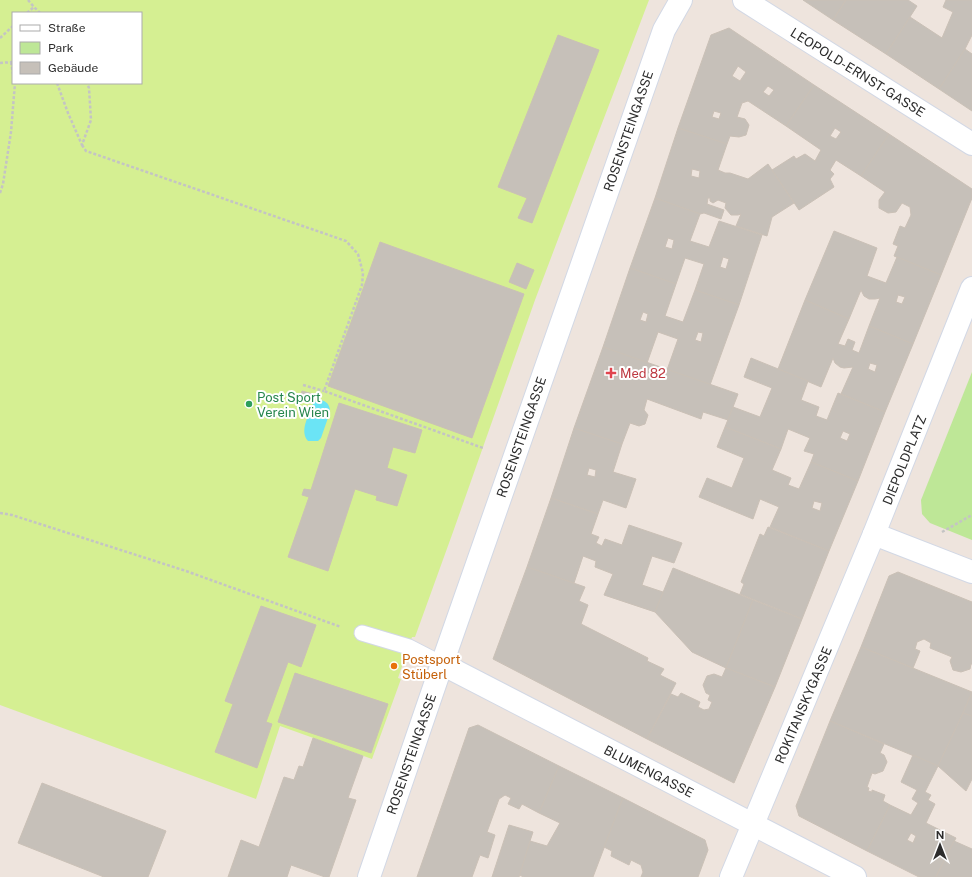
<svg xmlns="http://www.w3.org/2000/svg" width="972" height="877" font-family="'Public Sans',sans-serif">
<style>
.green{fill:#bee797}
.pitch{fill:#d5ef92;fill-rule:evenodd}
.water{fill:#6be4f5}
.building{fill:#c6c0b9;stroke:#cac0b6;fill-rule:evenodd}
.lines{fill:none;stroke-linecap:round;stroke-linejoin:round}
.lane-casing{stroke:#d2d8e5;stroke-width:17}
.street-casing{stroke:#d2d8e5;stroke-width:24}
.path{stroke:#c4c4c4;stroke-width:2.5;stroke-dasharray:3 2;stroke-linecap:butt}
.lane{stroke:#fff;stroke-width:15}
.street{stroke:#fff;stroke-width:22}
.health-dot{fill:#e0444e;stroke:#fff;stroke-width:1.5}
.leisure-dot{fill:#2e9e5b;stroke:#fff;stroke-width:1.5}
.food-dot{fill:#e8710a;stroke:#fff;stroke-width:1.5}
.labels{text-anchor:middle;stroke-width:4;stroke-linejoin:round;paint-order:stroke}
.street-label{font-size:13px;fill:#2c2c2c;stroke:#fff}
.health-label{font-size:13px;fill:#be3a42;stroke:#fff;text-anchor:start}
.leisure-label{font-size:13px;fill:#27864d;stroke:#fff;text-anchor:start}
.food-label{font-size:13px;fill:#c56008;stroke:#fff;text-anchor:start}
</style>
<rect width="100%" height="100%" fill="#eee4dd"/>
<path class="green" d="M972 372V540L930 523 922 514 921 500Z"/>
<path class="pitch" d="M0 0H649L596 139 535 300 453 532 415 637H412L398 678 401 679 372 759 280 726 256 799 0 705ZM13 13H141V83H13Z"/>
<path class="water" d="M320 400C327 401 330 405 330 412L321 438 318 441H308C299 431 309 415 313 404L316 401Z"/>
<g class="building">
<path d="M803 0H846L833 20Z"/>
<path d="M846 0H908L917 6 886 54 833 20Z"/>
<path d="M946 0H972V35L965 49 939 89 886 54 910 17 942 38 953 12 943 7Z"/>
<path d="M729 28 814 85 786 126 748 101 742 103 737 117 745 119 749 125 746 135 739 137 730 136 727 144 678 128 711 35ZM738 66 746 72 740 81 732 76ZM768 86 774 90 769 96 763 92ZM714 111 721 113 719 119 712 117Z"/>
<path d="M558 35 599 50 532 223 518 218 527 198 498 187Z"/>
<path d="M965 49 972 54V111L939 89Z"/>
<path d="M814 85 889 134 861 176 836 160 830 170 834 174 830 179 834 187 799 210 772 170 794 156 796 159 805 154 815 161 821 150 786 126ZM835 128 841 132 836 139 830 136Z"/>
<path d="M678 128 727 144 718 170 725 173H730L748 179 768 164 794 203 772 217 767 236 736 226 741 214 738 215H731L725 208 726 203 718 200 713 203 710 201V198H708L707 204 724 210 721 219 704 213 700 214 655 198ZM692 169 700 171 699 178 691 176Z"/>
<path d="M889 134 972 189V198L941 275 894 256 898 246 893 244 900 226 905 228 911 215 910 207 902 203 896 212 888 213 879 208V200L885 192 861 176Z"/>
<path d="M655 198 700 214 690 241 709 247 719 221 762 235 739 305 695 290 704 264 685 258 676 284 630 268ZM668 238 674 240 672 249 665 247ZM723 257 729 259 726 269 720 267Z"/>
<path d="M834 231 877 248 867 276 886 283 897 257 941 275 913 344 869 326 880 298 875 299H869L864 296 861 290 849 319 805 300ZM898 295 905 297 902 304 896 302Z"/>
<path d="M380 242 524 294 472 438 328 386Z"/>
<path d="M517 263 534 270 526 289 509 282Z"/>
<path d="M630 268 676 284 665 316 683 322 695 290 739 305 710 385 667 370 678 339 658 332 647 363 603 347ZM643 312 648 314 646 322 640 320ZM698 332 703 333 701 342 695 340Z"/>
<path d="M805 300 849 319 838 344 845 346 848 339 855 342 852 350 859 353 869 326 913 344 885 412 841 394 853 367 844 368 840 367 835 363 833 358 821 387 778 369ZM870 363 877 365 875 372 868 369Z"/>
<path d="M603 347 738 394 728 420 703 412 701 419 647 399 644 410 648 415 645 424 639 426 630 423 622 444 574 428Z"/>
<path d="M751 358 808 381 801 400 819 407 816 416 827 420 838 393 885 412 858 481 811 462 814 454 804 451 810 438 788 429 781 449 725 427 733 407 760 417 772 388 744 377ZM843 431 850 434 847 441 840 438Z"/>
<path d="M302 391 313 394 310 403 299 399Z"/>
<path d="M339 403 422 430 415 453 393 447 387 468 407 475 397 506 376 500 377 496 355 489 328 571 288 557 309 497 302 495 304 489 311 490Z"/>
<path d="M725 427 781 449 772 470 791 478 788 485 799 489 811 462 858 481 829 551 770 527 779 507 760 499 753 519 699 497 707 478 732 488 744 458 717 447ZM814 501 822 503 820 511 812 508Z"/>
<path d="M574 428 622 444 613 472 636 479 626 508 603 500 598 514 551 498ZM589 468 596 470 595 477 587 475Z"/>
<path d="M551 498 598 514 591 534 599 537 596 543 602 546 605 539 622 545 629 525 682 543 674 563 652 556 642 585 663 592 655 612 604 595 613 574 595 567 596 561 583 556 574 583 527 567Z"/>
<path d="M768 527 829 551 802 619 740 594 744 584 741 582 760 534 764 536Z"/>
<path d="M527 567 585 587 579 601 588 605 581 624 648 658 647 661 664 669 660 675 676 683 647 739 493 659Z"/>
<path d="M673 568 753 600 726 668 692 652 655 612Z"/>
<path d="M898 572 972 602V664H971L970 669 961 672 953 670 950 661 952 657 930 648 931 643 924 639 917 642 915 649 920 651 913 668 861 647 889 576Z"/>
<path d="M753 600 802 619 775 687 726 668Z"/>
<path d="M261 606 316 625 301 667 288 662 266 722 272 724 257 768 215 752 233 704 225 701Z"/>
<path d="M861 647 972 692 963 713 938 766 830 721Z"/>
<path d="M726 668 775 687 734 783 647 739 671 694 678 697 681 693 700 702 698 707 704 710 709 709 712 702 708 700 710 695 706 693 703 685 707 676 714 674 722 677Z"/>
<path d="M295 673 388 704 371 753 278 722Z"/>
<path d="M972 692V716L963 713Z"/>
<path d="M963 713 972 716V779L966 791 938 766Z"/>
<path d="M830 721 884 744 880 753 884 755 887 762 883 771 875 774 872 773 867 787 869 788 868 791 872 792V790L885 795 883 801 890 805 867 851 799 816 796 806Z"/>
<path d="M478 725 559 766 539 813 522 804 519 809 508 804 511 798 505 795 499 799 487 832 495 835 488 858 480 855 472 877H417L469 728Z"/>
<path d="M313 738 363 756 348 798 356 800 329 877H325L291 865 287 877H228L241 840 259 847 284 777 294 780 299 766 303 767Z"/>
<path d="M913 755 938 766 925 792 931 795 928 800 935 804 926 823 956 838 936 877H919L867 851 890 805 911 815 918 803 912 799 917 790 901 782ZM911 833 916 836 913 843 907 840Z"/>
<path d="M559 766 623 798 593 877H524L519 875 530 841 547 846 560 823 539 813Z"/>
<path d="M42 783 166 831 148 877H104L18 843Z"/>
<path d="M623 798 705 840 708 850 698 877H641L643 872 641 865 631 860 629 865 611 856 612 851 604 847Z"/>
<path d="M509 825 533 832 530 841 519 877H492Z"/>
<path d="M954 841 972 849V877H936Z"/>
</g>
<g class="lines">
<g class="lane-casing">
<path id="lane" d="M362 633 409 647 442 664"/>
</g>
<g class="street-casing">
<g id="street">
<path d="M744 0 972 144"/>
<path d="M874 534 972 572"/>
<path d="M442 664 855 877"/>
<path d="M369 877 442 664 664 30 681 0"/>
<path d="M731 877 874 534 972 288"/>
</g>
</g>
<g class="path">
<path d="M28 0 34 7 40 13"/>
<path d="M27 13 34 7"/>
<path d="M0 38 13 26"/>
<path d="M11 62 13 74"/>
<path d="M0 63 13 62"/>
<path d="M57 83 68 113 82 145 91 120 89 88 87 83"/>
<path d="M82 145 86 151 346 241 358 254 363 273 362 285 324 391 483 448"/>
<path d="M0 193 3 184 11 132 15 83"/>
<path d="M303 385 324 391"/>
<path d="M0 513 12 515 186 571 341 627"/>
<path d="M942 532 972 515"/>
</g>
<use href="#lane" class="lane"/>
<use href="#street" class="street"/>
</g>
<path class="health-dot" d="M609 367h4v4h4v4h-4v4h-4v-4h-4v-4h4z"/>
<circle class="leisure-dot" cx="249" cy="404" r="4"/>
<circle class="food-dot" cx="394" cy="666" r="4"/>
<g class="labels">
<g class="street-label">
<text transform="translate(858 72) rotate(32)" y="5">LEOPOLD-ERNST-GASSE</text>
<text transform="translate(628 131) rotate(-71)" y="5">ROSENSTEINGASSE</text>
<text transform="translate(521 437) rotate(-71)" y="5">ROSENSTEINGASSE</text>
<text transform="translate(904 460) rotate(-68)" y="5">DIEPOLDPLATZ</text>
<text transform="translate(803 705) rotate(-67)" y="5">ROKITANSKYGASSE</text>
<text transform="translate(411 754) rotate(-71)" y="5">ROSENSTEINGASSE</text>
<text transform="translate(649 771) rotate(27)" y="5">BLUMENGASSE</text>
</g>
<g class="health-label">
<text x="620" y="378">Med 82</text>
</g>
<g class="leisure-label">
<text x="257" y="402">Post Sport<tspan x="257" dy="15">Verein Wien</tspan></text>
</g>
<g class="food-label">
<text x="402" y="664">Postsport<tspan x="402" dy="15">Stüberl</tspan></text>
</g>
</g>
<rect x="12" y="12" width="130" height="72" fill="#ffffff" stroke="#ababab"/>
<rect x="20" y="25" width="20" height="6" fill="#ffffff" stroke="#ababab"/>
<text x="48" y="32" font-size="12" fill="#2c2c2c">Straße</text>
<rect x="20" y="42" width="20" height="12" fill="#bee797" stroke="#ababab"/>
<text x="48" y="52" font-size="12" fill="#2c2c2c">Park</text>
<rect x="20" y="62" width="20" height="12" fill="#c6c0b9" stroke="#ababab"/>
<text x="48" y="72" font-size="12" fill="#2c2c2c">Gebäude</text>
<g transform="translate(940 845)" stroke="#ffffff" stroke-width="3" paint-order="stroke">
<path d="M0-3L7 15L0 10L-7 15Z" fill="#2c2c2c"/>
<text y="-6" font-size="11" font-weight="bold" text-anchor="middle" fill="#2c2c2c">N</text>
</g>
</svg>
